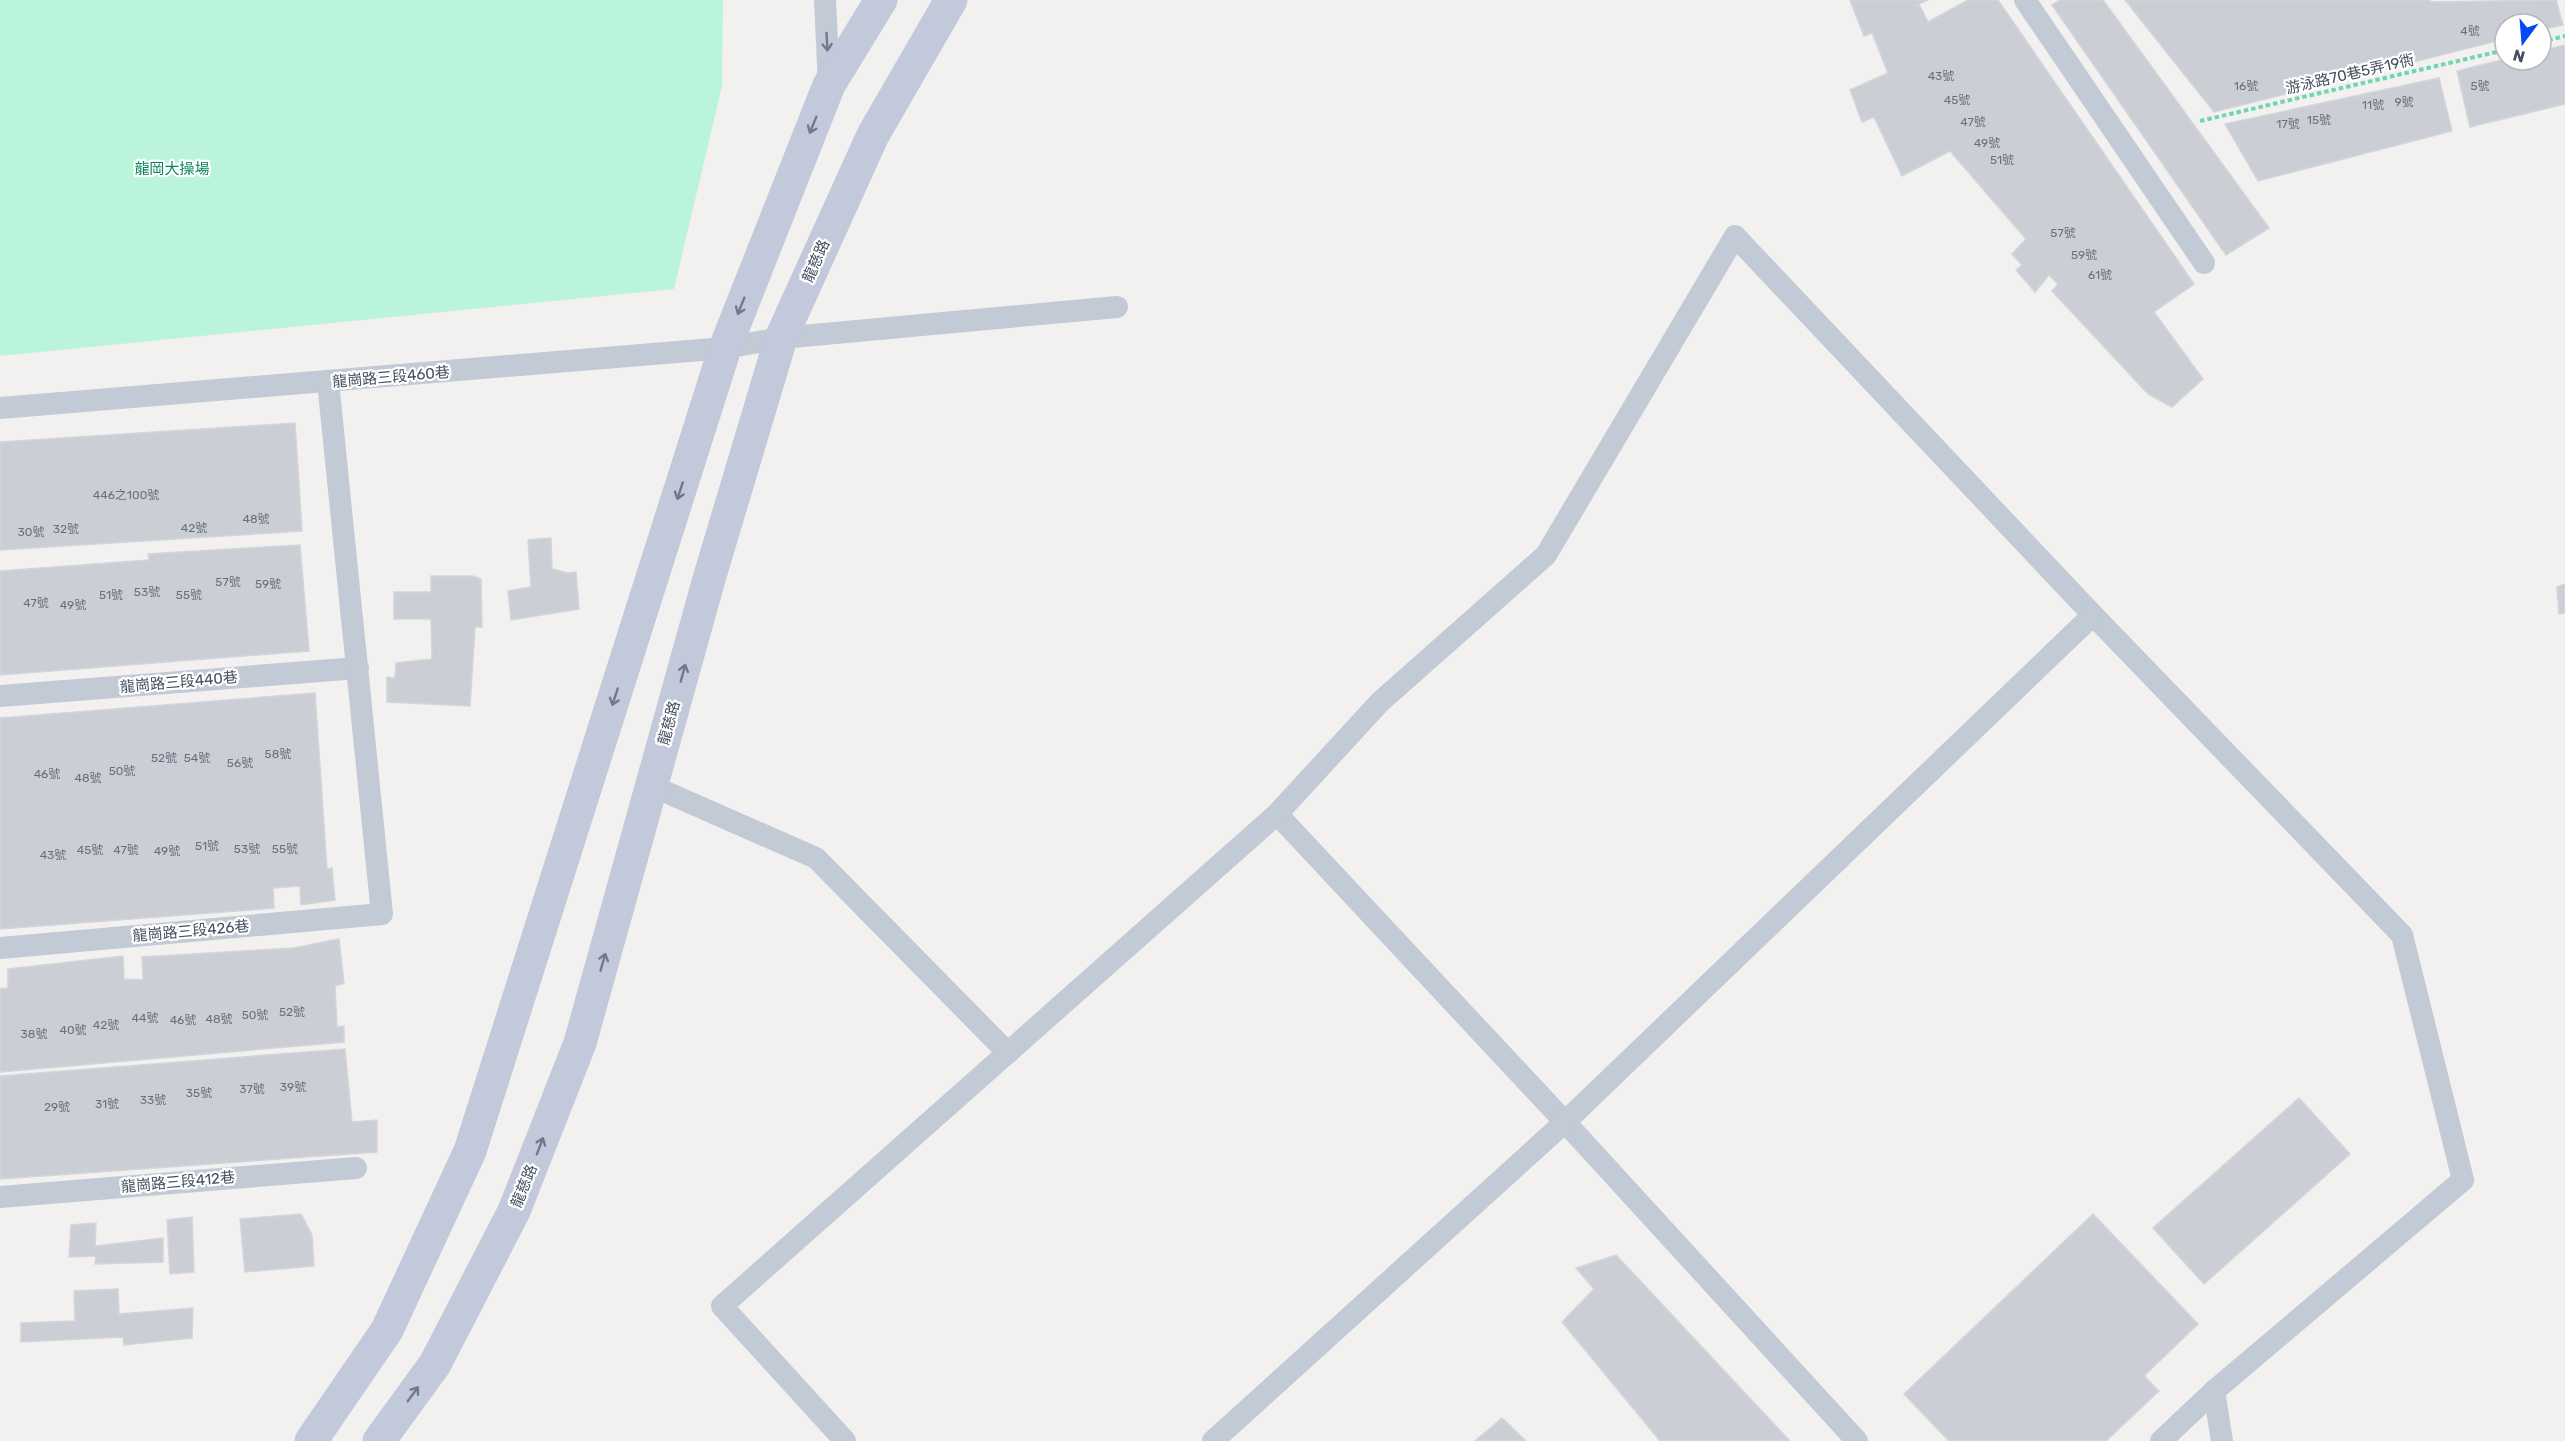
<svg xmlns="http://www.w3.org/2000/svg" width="2565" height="1441" font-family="Rubik,'Noto Sans TC',sans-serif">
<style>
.green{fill:#baf4da}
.building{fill:#ccced6;stroke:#d3d5dc;stroke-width:1.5}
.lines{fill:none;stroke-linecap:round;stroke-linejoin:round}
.path{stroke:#6ed6b4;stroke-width:4;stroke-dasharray:4.5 3;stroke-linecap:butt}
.lane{stroke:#c2cad6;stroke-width:22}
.secondary{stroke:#c1c9db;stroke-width:33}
.oneway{stroke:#717a89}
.oneway2{stroke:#717a8b}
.labels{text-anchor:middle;stroke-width:4.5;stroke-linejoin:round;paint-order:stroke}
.number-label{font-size:12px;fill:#686f7e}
.street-label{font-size:15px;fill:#464f60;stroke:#fff}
.park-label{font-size:15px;fill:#0d855c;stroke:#fff}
</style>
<rect width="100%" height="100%" fill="#f3f0f0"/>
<path class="green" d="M0 0H723L722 86 674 289 0 356Z"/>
<g class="building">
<path d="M1850 0H1928L1919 4 1928 22 1968 0H1998L2194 284 2154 312 2203 379 2172 407 2148 394 2052 291 2058 284 2049 275 2035 292 2016 270 2022 265 2012 254 2026 239 1950 151 1902 176 1874 117 1862 122 1850 90 1888 73 1872 33 1864 36Z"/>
<path d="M2060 0H2103L2269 228 2226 255 2052 5Z"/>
<path d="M2125 0H2430L2431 2 2556 0 2563 25 2541 30V24H2505V39L2214 112Z"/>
<path d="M2565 45V104L2470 127 2457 71 2505 59 2541 60V51Z"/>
<path d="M2439 78 2452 131 2258 181 2225 124Z"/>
<path d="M295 423 302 531 0 550V442Z"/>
<path d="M551 538 552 569 568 573 576 572 579 609 511 620 508 591 531 587 528 540Z"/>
<path d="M300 545 309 651 0 675V571L149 560 148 554Z"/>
<path d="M431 576H473L481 579 482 627H475L470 706 387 702V677L395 678 396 663 432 659 431 619H394V592H431Z"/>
<path d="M2565 584V613L2559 614 2557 587Z"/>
<path d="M315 693 327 869 332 868 335 900 301 905 300 886 273 888 274 908 0 929V718Z"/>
<path d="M339 939 344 983 335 986 337 1027 344 1026V1042L0 1072V989L8 988V969L123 956 124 979 143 980 142 957 294 948Z"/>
<path d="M345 1049 352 1122 377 1120V1152L0 1179V1076Z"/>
<path d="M2299 1098 2350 1154 2204 1284 2153 1228Z"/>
<path d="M301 1214 312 1235 314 1266 245 1272 240 1219Z"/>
<path d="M2093 1214 2198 1324 2144 1376 2159 1391 2106 1441H1949L1904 1394Z"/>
<path d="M192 1217 194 1272 170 1274 167 1220Z"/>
<path d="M96 1223 95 1246 163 1238V1262L95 1264 96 1256 69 1257 71 1225Z"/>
<path d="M1616 1255 1790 1441H1660L1562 1322 1594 1289 1576 1268Z"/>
<path d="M118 1289 119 1314 193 1308 192 1338 124 1345 123 1337 21 1342V1323L75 1321 74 1291Z"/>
<path d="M1502 1418 1526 1441H1475Z"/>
</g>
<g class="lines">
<g class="path">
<path d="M2541 42 2565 36"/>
<path d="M2200 121 2505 50"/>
</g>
<g class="lane">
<path d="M825 0 829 85"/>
<path d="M2025 0 2204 263"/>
<path d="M0 408 725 348 781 338 1117 307"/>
<path d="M0 696 358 668"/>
<path d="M652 786 816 858 1008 1053"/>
<path d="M1277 814 1565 1122 1857 1441"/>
<path d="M0 948 382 914 328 382"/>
<path d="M0 1197 356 1168"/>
<path d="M845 1441 722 1306 1277 814 1380 702 1546 555 1735 236 2093 615 2402 935 2463 1180 2214 1391 2222 1441"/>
<path d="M1213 1441 1565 1122 2093 615"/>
<path d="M2161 1441 2214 1391"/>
</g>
<g class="secondary">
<path d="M311 1441 387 1330 470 1151 725 348 829 85 881 0"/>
<path d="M379 1441 435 1364 514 1211 580 1043 709 579 781 338 873 135 951 0"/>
</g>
</g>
<defs><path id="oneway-shaft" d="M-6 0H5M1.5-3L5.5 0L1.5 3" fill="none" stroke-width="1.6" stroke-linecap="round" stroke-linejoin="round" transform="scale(1.5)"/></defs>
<use class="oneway" href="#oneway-shaft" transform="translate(827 42) rotate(87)"/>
<g class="oneway2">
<use href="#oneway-shaft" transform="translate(813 125) rotate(112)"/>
<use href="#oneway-shaft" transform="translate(741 306) rotate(112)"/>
<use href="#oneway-shaft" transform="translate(680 491) rotate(108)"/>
<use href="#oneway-shaft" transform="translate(683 673) rotate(-75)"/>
<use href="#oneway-shaft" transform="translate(615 697) rotate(108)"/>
<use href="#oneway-shaft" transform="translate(603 962) rotate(-74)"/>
<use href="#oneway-shaft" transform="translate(540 1146) rotate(-69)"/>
<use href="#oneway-shaft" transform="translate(413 1394) rotate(-54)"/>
</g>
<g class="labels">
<g class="number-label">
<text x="2470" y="35">4號</text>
<text x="1941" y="80">43號</text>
<text x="2246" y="90">16號</text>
<text x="2480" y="90">5號</text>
<text x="1957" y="104">45號</text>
<text x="2404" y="106">9號</text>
<text x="2373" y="109">11號</text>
<text x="2319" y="124">15號</text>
<text x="1973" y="126">47號</text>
<text x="2288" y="128">17號</text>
<text x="1987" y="147">49號</text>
<text x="2002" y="164">51號</text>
<text x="2063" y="237">57號</text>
<text x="2084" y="259">59號</text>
<text x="2100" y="279">61號</text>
<text x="126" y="499">446之100號</text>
<text x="256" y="523">48號</text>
<text x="194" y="532">42號</text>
<text x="66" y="533">32號</text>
<text x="31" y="536">30號</text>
<text x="228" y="586">57號</text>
<text x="268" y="588">59號</text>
<text x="147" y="596">53號</text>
<text x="111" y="599">51號</text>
<text x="189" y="599">55號</text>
<text x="36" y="607">47號</text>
<text x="73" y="609">49號</text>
<text x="278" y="758">58號</text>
<text x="164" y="762">52號</text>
<text x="197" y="762">54號</text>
<text x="240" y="767">56號</text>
<text x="122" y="775">50號</text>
<text x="47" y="778">46號</text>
<text x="88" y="782">48號</text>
<text x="207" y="850">51號</text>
<text x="247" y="853">53號</text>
<text x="285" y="853">55號</text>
<text x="90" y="854">45號</text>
<text x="126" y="854">47號</text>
<text x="167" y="855">49號</text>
<text x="53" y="859">43號</text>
<text x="292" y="1016">52號</text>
<text x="255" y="1019">50號</text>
<text x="145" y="1022">44號</text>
<text x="219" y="1023">48號</text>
<text x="183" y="1024">46號</text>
<text x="106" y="1029">42號</text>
<text x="73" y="1034">40號</text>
<text x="34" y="1038">38號</text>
<text x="293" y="1091">39號</text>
<text x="252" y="1093">37號</text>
<text x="199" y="1097">35號</text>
<text x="153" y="1104">33號</text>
<text x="107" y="1108">31號</text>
<text x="57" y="1111">29號</text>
</g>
<g class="street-label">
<text transform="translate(2350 74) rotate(-13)" y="5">游泳路70巷5弄19衖</text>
<text transform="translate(816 261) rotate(-66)" y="5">龍慈路</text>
<text transform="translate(391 377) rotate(-5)" y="5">龍崗路三段460巷</text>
<text transform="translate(179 682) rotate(-5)" y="5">龍崗路三段440巷</text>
<text transform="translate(669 723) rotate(-75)" y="5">龍慈路</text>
<text transform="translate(191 931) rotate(-5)" y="5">龍崗路三段426巷</text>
<text transform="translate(178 1182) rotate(-5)" y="5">龍崗路三段412巷</text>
<text transform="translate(524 1186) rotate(-68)" y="5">龍慈路</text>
</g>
<g class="park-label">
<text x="172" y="174">龍岡大操場</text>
</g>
</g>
<g transform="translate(2523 42) rotate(196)"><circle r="28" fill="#ffffff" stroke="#b5b9bf" stroke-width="1.5"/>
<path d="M0-4.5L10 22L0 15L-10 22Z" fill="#0548f8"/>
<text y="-9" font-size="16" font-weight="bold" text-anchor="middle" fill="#464f60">N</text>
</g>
</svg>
